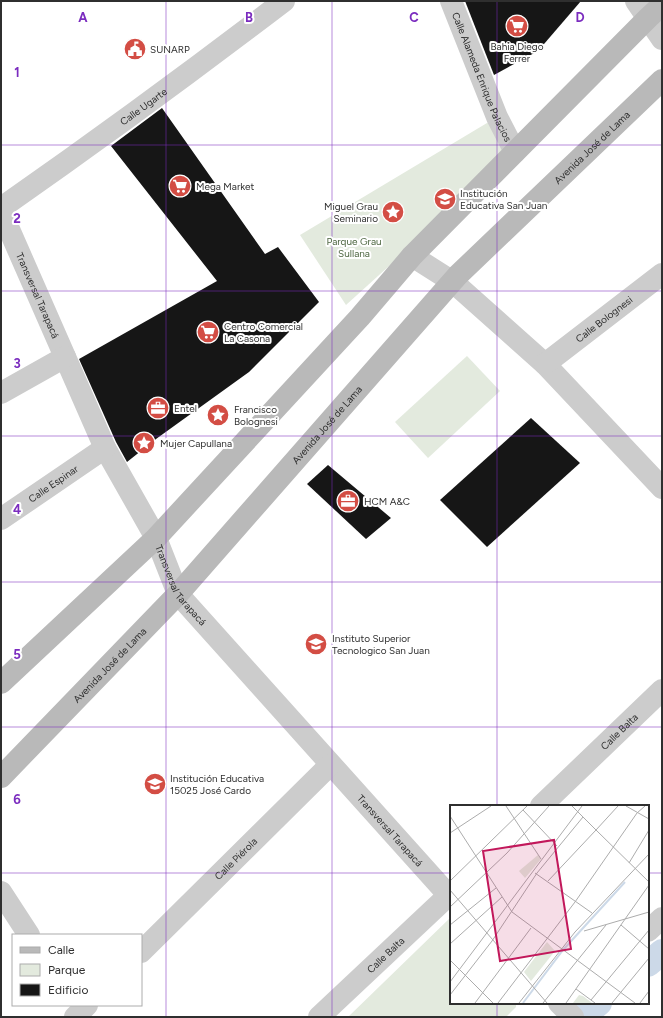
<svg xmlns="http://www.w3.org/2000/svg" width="663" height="1018" font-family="Figtree,sans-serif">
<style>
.green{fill:#e3eade}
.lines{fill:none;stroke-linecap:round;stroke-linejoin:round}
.canal{stroke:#ccd9e8;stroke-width:26}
.building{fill:#161616}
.minor{stroke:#ccc;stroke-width:22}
.secondary{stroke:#b9b9b9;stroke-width:22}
.minor-bridge{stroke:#ccc;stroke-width:22}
.grid{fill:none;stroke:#7b2cbf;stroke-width:1;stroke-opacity:0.55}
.labels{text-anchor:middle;stroke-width:4;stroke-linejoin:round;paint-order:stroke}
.poi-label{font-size:10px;fill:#2f2f2f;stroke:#fff;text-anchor:start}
.street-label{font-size:10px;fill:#2f2f2f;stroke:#fff}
.park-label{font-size:10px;fill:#4d6641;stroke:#fff}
.inset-river{fill:none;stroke:#ccd9e8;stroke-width:2}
.inset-road{fill:none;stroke:#acacac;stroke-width:1}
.view{fill:#c2185b;fill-opacity:0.15;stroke:#c2185b;stroke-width:2}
.inset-edge{fill:none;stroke:#2f2f2f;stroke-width:2}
.grid-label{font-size:13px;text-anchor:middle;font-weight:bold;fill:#7b2cbf;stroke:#fff;stroke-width:4;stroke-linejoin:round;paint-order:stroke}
</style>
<rect width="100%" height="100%" fill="#fff"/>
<g class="green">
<path d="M497 117 515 152 346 305 300 235Z"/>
<path d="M467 356 500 391 428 458 395 422Z"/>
<path d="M451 917V1003H516V1007L506 1017H348Z"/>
</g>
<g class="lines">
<g class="canal">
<path d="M648 964 662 952"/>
<path d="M582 1017 599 1003"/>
</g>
</g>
<g class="building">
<path d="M465 1H581L538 51 494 75Z"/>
<path d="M162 108 265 254 278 247 319 302 249 372 156 439 127 462 116 442 79 359 217 281 111 146Z"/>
<path d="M531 418 580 463 487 547 440 500Z"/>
<path d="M328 465 391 518 366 539 307 484Z"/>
</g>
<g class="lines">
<g class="minor">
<path id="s1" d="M451 1 497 117 515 152"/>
<path d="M636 1 662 39"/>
<path id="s2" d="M1 208C97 141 191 72 284 1"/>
<path id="s3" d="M1 211 105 448 156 538 178 594 451 898"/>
<path d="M412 256 453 282 545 364 662 488"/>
<path id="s4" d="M545 364 662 274"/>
<path d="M1 393 65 357"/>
<path id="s5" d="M1 519 105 448"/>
<path id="s6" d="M541 806 662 690"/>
<path d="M1 892 29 935"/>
<path d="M648 931 662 918"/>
<path id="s7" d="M141 952 330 765"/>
<path d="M75 1017 87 1005"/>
<path id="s8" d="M319 1017 451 893"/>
</g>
<g class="secondary">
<path d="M1 683 156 538 360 317 412 256 648 18 662 5"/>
<path id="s9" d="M1 777 178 594 458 275 662 80"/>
</g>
<path class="minor-bridge" d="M559 1003 573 1017"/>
</g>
<path class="grid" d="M166 1V1017M332 1V1017M497 1V806M1 145H662M1 291H662M1 436H662M1 582H662M1 727H662M1 873H451M648 873H662M497 1003V1017"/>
<defs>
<g id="supermarket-disc" transform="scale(1.15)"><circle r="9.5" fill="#d34d44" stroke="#fff"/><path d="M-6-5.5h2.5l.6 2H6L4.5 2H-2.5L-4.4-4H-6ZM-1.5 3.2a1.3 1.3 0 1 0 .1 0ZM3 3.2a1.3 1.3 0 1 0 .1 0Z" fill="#fff"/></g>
<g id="civic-disc" transform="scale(1.15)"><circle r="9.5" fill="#d34d44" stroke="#fff"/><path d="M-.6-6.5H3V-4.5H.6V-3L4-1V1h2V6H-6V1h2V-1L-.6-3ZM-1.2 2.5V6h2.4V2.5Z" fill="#fff"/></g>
<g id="school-disc" transform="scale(1.15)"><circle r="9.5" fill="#d34d44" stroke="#fff"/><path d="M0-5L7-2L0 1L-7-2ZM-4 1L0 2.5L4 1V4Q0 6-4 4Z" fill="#fff"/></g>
<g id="sight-disc" transform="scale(1.15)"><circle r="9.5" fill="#d34d44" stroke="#fff"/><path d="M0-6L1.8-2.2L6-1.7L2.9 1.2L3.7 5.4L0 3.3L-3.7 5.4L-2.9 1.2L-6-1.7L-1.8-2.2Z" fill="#fff"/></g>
<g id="office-disc" transform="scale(1.15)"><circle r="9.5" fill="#d34d44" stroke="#fff"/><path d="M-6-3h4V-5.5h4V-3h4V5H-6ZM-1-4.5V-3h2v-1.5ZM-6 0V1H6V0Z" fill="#fff"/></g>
<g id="university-disc" transform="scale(1.15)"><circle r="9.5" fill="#d34d44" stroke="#fff"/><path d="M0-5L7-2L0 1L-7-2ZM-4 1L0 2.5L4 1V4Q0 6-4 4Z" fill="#fff"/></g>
</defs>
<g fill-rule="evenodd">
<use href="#supermarket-disc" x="517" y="26"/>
<use href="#civic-disc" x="135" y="49"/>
<use href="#supermarket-disc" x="180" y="186"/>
<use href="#school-disc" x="445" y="199"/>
<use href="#sight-disc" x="393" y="212"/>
<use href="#supermarket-disc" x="208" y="332"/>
<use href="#office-disc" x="158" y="408"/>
<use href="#sight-disc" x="218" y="415"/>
<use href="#sight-disc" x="144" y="443"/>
<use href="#office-disc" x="348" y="501"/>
<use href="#university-disc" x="316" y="644"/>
<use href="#school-disc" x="155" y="784"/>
</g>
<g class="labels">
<g class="poi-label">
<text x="517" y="50" text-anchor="middle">Bahia Diego<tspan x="517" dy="12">Ferrer</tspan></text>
<text x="150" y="53">SUNARP</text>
<text x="196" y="190">Mega Market</text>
<text x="460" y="197">Institución<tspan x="460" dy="12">Educativa San Juan</tspan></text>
<text x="378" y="210" text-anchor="end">Miguel Grau<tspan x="378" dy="12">Seminario</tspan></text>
<text x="224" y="330">Centro Comercial<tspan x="224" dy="12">La Casona</tspan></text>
<text x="174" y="412">Entel</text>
<text x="234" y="413">Francisco<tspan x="234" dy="12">Bolognesi</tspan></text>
<text x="160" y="447">Mujer Capullana</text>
<text x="364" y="505">HCM A&amp;C</text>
<text x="332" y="642">Instituto Superior<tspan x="332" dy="12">Tecnologico San Juan</tspan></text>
<text x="170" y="782">Institución Educativa<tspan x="170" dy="12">15025 José Cardo</tspan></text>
</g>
<g class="street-label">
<text dy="4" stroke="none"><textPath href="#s1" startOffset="82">Calle Alameda Enrique Palacios</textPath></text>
<text dy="4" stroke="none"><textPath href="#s2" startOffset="175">Calle Ugarte</textPath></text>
<text dy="4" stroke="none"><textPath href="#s9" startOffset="864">Avenida José de Lama</textPath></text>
<text dy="4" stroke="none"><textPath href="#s3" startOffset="92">Transversal Tarapacá</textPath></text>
<text dy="4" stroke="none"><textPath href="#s4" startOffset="74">Calle Bolognesi</textPath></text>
<text dy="4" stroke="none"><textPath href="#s9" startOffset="480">Avenida José de Lama</textPath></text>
<text dy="4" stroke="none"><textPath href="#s5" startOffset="63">Calle Espinar</textPath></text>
<text dy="4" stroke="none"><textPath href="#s3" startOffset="416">Transversal Tarapacá</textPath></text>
<text dy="4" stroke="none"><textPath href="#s9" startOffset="156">Avenida José de Lama</textPath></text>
<text dy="4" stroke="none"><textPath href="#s6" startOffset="108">Calle Balta</textPath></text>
<text dy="4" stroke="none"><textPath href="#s3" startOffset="740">Transversal Tarapacá</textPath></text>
<text dy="4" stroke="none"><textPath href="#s7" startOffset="133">Calle Piérola</textPath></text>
<text dy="4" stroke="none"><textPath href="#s8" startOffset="91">Calle Balta</textPath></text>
</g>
<g class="park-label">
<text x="354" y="245">Parque Grau<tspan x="354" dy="12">Sullana</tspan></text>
</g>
</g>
<g transform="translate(450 805)">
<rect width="199" height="199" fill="#fff"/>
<path d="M88 50 91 54 75 73 69 66ZM97 137 105 146 81 176 74 167ZM129 190 133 191 142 198H123Z" fill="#e3eade"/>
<path class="inset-river" d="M73 198 113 145 175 77"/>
<path class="inset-road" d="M56 1 91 54M122 1 133 12M176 1 199 14M73 5 107 41M0 11 62 107 185 198M0 28 41 1M179 58 199 25M85 68 142 108M0 76 77 1M98 76 146 25 199 77M0 85 97 198M0 102 57 48 99 1M0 120 46 83M171 120 199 144M134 126 199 107M0 139 52 92M0 155 43 198M0 177 132 1M126 184 145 198M0 190 42 136 87 68 133 12 146 25 168 1M141 195 199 125M25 198 81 123M48 198 125 97 187 8 195 1M69 198 125 127 199 49M93 198 156 120M116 198 199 80M162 198 199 153M190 198 199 186"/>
<path class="view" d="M104 35 121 144 50 156 33 46Z"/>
<rect width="199" height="199" class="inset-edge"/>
</g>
<g class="grid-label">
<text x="83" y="22">A</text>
<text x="249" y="22">B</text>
<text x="414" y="22">C</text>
<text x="580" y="22">D</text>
<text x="17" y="77">1</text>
<text x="17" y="223">2</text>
<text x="17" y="368">3</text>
<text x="17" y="514">4</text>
<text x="17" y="659">5</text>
<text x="17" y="804">6</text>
</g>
<rect width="663" height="1018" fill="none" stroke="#2f2f2f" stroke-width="4"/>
<rect x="12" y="934" width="130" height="72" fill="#ffffff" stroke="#acacac"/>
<rect x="20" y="947" width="20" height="6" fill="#b9b9b9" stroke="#acacac"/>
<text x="48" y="954" font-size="12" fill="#2f2f2f">Calle</text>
<rect x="20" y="964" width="20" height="12" fill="#e3eade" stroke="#acacac"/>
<text x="48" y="974" font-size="12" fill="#2f2f2f">Parque</text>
<rect x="20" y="984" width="20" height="12" fill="#161616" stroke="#acacac"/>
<text x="48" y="994" font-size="12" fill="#2f2f2f">Edificio</text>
</svg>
